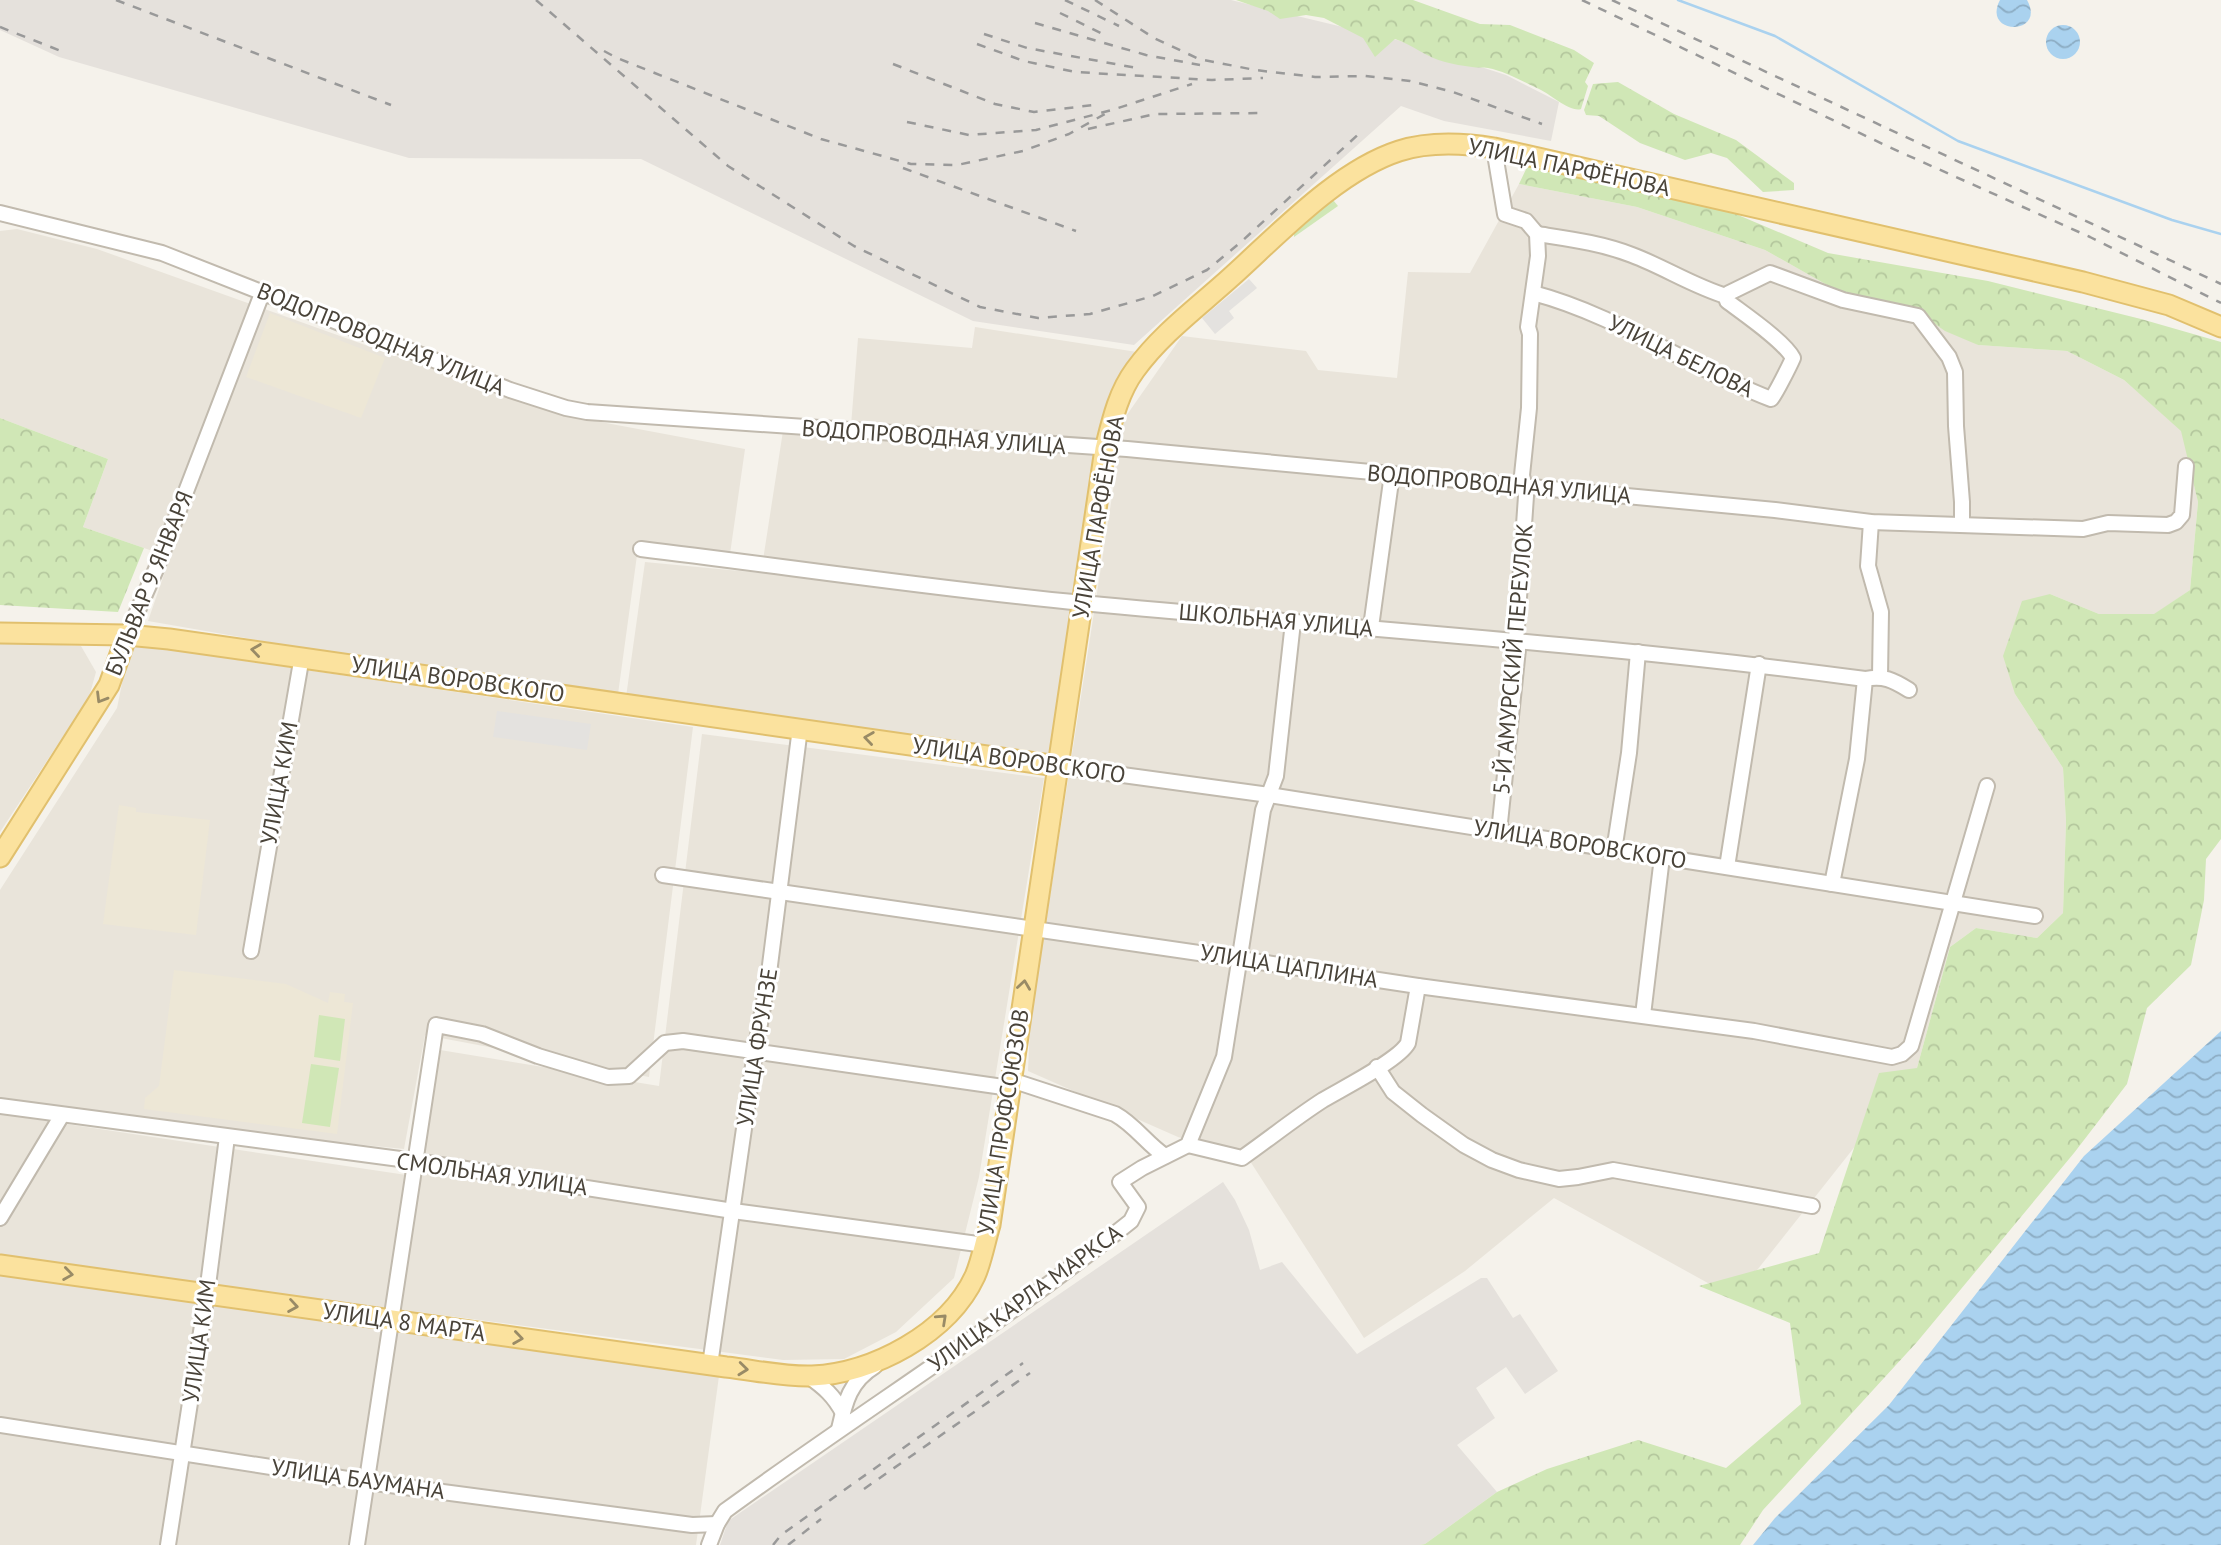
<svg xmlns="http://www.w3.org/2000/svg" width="2221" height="1545" font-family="'PT Sans',sans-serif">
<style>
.residential{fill:#e9e4da}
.industrial{fill:#e5e1dc}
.education{fill:#ede7d6}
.grass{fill:#d0e7b6}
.forest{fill:url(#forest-crowns)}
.parking{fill:#e4e2df}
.water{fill:url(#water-waves)}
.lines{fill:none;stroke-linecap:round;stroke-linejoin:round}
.stream{stroke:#aad2ef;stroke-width:2.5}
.minor-casing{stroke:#c1baae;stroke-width:18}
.major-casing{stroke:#e1c06e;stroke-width:23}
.minor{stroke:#fff;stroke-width:14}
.major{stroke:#fbe29e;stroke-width:19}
.rail{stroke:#999;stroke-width:2.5;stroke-dasharray:9 9;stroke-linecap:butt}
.oneway{stroke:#998b66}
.labels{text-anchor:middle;stroke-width:6;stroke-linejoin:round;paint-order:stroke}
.street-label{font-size:23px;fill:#494339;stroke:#fff}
</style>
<defs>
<pattern id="forest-crowns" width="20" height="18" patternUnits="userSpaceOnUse" patternTransform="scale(1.75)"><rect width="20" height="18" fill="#d0e7b6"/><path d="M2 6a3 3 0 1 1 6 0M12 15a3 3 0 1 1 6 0" fill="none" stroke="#b4c79d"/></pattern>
<pattern id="water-waves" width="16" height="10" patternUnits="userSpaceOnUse" patternTransform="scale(1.75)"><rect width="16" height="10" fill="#aad2ef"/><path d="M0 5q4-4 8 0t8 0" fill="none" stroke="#8cacc3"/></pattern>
</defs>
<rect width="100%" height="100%" fill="#f5f2eb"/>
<g class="residential">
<path d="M1519 184 1637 207 1765 250 1850 298 1918 312 1978 345 2067 351 2124 380 2182 431 2198 502 2190 590 2155 614H2099L2050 594 2015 694 2063 768 2066 822 2063 913 2037 938 1976 928 1950 947 1917 1068 1735 1298 1554 1198 1465 1271 1364 1338 1248 1158 1178 1137 1028 1071 1030 1025 1124 419 1182 336 1306 351 1318 370 1397 378 1408 272 1470 273Z"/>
<path d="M17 229 97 249 558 414 745 449 729 561 638 548 618 694 343 655 148 621 170 557 83 527 108 459 0 418V231Z"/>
<path d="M975 327 1137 352 1114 388 1098 440 1049 756 626 697 645 562 761 573 783 431 850 438 858 338 972 348Z"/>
<path d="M0 642 81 646 96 672 89 697 0 832Z"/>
<path d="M130 644 693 727 649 1077 425 1035 404 1149 157 1124 0 1101V890L117 708Z"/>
<path d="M702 734 1044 778 979 1177 954 1278 896 1332 844 1359 783 1360 0 1257V1114L413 1176 434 1049 659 1086Z"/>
<path d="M0 1275 719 1376 696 1545H0Z"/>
</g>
<g class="industrial">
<path d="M0 0H1231L1397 40 1506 75 1559 102 1551 141 1444 121 1401 106 1134 345 973 321 641 159 409 158 59 57 0 30Z"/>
<path d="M1223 1182 1235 1200 1249 1230 1260 1270 1282 1262 1357 1354 1481 1278H1487L1513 1318 1520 1314 1558 1371 1525 1394 1506 1367 1476 1388 1495 1418 1457 1445 1497 1492 1425 1544 1420 1545H720L728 1521Z"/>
</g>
<g class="education">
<path d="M270 313 385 358 361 418 246 377Z"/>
<path d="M119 805 136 808V812L210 820 196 935 103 924Z"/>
<path d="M174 970 286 984 328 1003 330 992 345 994 344 1002 353 1003 337 1134 144 1109 145 1098 159 1086Z"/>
</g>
<g class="grass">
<path d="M1333 200 1338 206 1294 237V234Z"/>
<path d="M319 1015 345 1019 340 1061 314 1057Z"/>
<path d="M311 1064 339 1068 330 1127 302 1123Z"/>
</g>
<g class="forest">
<path d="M1236 0H1413L1480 24 1510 25 1574 50 1594 63 1585 82 1588 86 1581 109C1571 113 1550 94 1539 89 1523 82 1505 71 1488 68 1483 67 1477 68 1472 67 1463 66 1453 64 1445 62 1427 58 1413 45 1395 39L1375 57 1363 38 1324 18 1306 15 1280 19 1268 11Z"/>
<path d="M1618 82 1674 114 1736 140 1794 183V190L1763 192 1727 158 1711 153 1685 160 1640 143 1599 116 1586 115 1584 110 1593 84Z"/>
<path d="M1529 163 1731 212 1828 253 1988 281 2141 319 2221 342V839L2206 859 2204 900 2191 965 2147 1008 2127 1084 2074 1153 1917 1342 1763 1510 1740 1545H1420L1425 1544 1497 1492 1547 1469 1638 1440 1726 1468 1801 1404 1790 1323 1699 1286 1819 1253 1879 1073 1917 1068 1950 947 1976 928 2037 938 2063 913 2066 822 2063 768 2015 694 2003 656 2022 601 2050 594 2099 614H2154L2190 590 2198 502 2181 431 2124 380 2067 351 1978 345 1945 331 1918 312 1850 298 1765 250 1637 207 1519 184Z"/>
<path d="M0 418 108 459 83 527 144 548 118 612 0 605Z"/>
</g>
<g class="parking">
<path d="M1249 279 1257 288 1229 311 1234 318 1215 334 1202 318Z"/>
<path d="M280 303 376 340 374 346 278 309Z"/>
<path d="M497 711 591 724 587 750 493 737Z"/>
</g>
<g class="water">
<path d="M2000 0H2027C2047 36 1981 36 2000 0Z"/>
<circle cx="2063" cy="42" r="17"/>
<path d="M2221 1031V1545H1753L1775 1518 1889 1405 2084 1156Z"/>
</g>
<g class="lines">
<path class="stream" d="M1678 0 1775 36 1958 141 2172 220 2221 234"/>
<g class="minor-casing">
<g id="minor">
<path d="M1494 148 1505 214 1526 221 1537 234 1538 256 1528 327 1530 334 1529 408 1522 475 1526 496 1516 641 1518 649 1499 832"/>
<path d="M0 213 162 253 510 390 566 408 587 412 1127 449 1775 510 1871 522 2083 529 2108 523 2168 525 2176 522 2182 515 2186 466"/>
<path d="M1537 234C1569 239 1601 243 1632 255 1664 267 1693 286 1726 296"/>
<path d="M1533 293C1617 315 1690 368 1771 399 1775 395 1790 365 1793 358 1784 341 1744 314 1727 301L1726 296 1729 293 1770 273 1843 300 1918 316 1949 357 1955 372 1956 426 1962 502V525"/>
<path d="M1871 522 1868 566 1881 612 1880 676"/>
<path d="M641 549C789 567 935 589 1083 603 1344 628 1605 644 1865 679 1883 675 1893 680 1909 690"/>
<path d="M1371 627 1392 474"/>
<path d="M127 635 157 567 263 291"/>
<path d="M1057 766 1269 795 2035 916"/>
<path d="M1614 851 1629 753 1638 652"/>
<path d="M1727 867 1759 664"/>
<path d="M663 875 1240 959 1418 986 1754 1031 1892 1057 1902 1054 1911 1046 1987 786"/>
<path d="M1832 884 1857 759 1865 679"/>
<path d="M251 951 302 656"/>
<path d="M1643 1015 1662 857"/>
<path d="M1377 1067 1393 1092 1422 1115 1464 1145 1492 1160 1519 1170 1559 1179 1578 1177 1613 1170 1812 1206"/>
<path d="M1011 1080 1115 1114C1135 1125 1147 1144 1165 1156"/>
<path d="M0 1106 415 1161 733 1211 985 1245"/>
<path d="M1188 1145 1242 1158C1269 1139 1295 1118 1323 1100 1343 1088 1399 1060 1408 1043L1418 986"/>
<path d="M0 1218 62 1115"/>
<path d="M710 1365 755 1052 769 973 800 728"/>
<path d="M808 1376C824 1387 834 1396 843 1413"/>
<path d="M0 1425 367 1482 692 1525 717 1524"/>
<path d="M839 1429C845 1402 850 1381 875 1366"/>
<path d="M168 1545 207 1293 227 1137"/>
<path d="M357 1545 436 1025 482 1034 538 1056 608 1077 629 1076 665 1043 683 1041 1010 1088"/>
<path d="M709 1545 717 1524 725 1511C859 1413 1001 1325 1131 1221L1138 1207 1120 1182 1142 1168 1188 1145 1224 1057 1263 810 1276 776 1293 622"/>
</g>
</g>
<g class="major-casing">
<g id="major">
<path d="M0 633 127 635 169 639 1057 766"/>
<path d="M0 857 109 685 127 635"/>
<path d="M0 1265 726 1367C754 1370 784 1377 812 1376 873 1373 948 1334 975 1276 982 1260 985 1241 990 1225L1105 449C1112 421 1118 393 1135 370 1161 334 1198 307 1230 278 1278 235 1337 171 1399 151 1430 141 1463 143 1494 148L2083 282 2169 305 2221 327"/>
</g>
</g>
<use href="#minor" class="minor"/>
<use href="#major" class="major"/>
<g class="rail">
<path d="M116 0 391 105"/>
<path d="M536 0 728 166 854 246 980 307 1038 318 1090 314 1153 296 1207 270 1241 242 1362 131"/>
<path d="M1065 0 1119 26"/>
<path d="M1095 0 1154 38 1199 59 1255 70 1315 77 1365 76 1410 81 1453 92 1542 124"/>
<path d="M1582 0 1889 147 2090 237 2221 303"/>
<path d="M1612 0 2221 284"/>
<path d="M1060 13 1105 35"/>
<path d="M1035 23 1146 55 1200 65"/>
<path d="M0 27 61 51"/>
<path d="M984 34 1027 48 1137 68"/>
<path d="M977 44 1024 61 1075 72 1212 80 1263 78"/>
<path d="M604 51 617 58 821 139 911 164 957 165 1023 151 1069 134 1112 110"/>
<path d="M893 64 995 104 1034 112 1094 105"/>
<path d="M907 122 969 135 1036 130 1112 110 1192 84"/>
<path d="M1088 129 1155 114 1264 113"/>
<path d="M903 168 1076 231"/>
<path d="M864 1489 1030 1373"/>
<path d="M773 1545 781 1535 1023 1363"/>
<path d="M788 1545 821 1519"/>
</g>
</g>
<defs><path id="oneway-chevron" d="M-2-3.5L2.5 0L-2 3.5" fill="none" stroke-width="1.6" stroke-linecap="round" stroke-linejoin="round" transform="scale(1.75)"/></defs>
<g class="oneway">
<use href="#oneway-chevron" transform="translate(256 650) rotate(-172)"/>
<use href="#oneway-chevron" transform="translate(101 698) rotate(121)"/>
<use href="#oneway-chevron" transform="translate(869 738) rotate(-172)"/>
<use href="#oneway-chevron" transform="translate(1024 985) rotate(-82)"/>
<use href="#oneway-chevron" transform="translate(68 1274) rotate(8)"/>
<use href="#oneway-chevron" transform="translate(293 1306) rotate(9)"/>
<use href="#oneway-chevron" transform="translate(942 1319) rotate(-43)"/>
<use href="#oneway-chevron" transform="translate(518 1338) rotate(8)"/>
<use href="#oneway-chevron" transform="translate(743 1369) rotate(6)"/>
</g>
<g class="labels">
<g class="street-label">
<text transform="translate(1569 167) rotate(12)" y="8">УЛИЦА ПАРФЁНОВА</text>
<text transform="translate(381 339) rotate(22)" y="8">ВОДОПРОВОДНАЯ УЛИЦА</text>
<text transform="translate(1681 356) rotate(26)" y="8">УЛИЦА БЕЛОВА</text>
<text transform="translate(934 437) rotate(4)" y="8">ВОДОПРОВОДНАЯ УЛИЦА</text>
<text transform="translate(1499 484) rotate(5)" y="8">ВОДОПРОВОДНАЯ УЛИЦА</text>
<text transform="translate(1098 517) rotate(-80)" y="8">УЛИЦА ПАРФЁНОВА</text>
<text transform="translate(149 583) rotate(-68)" y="8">БУЛЬВАР 9 ЯНВАРЯ</text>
<text transform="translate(1276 620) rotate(5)" y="8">ШКОЛЬНАЯ УЛИЦА</text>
<text transform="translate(1513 659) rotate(-85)" y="8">5-Й АМУРСКИЙ ПЕРЕУЛОК</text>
<text transform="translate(458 679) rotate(8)" y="8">УЛИЦА ВОРОВСКОГО</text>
<text transform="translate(1019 760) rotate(8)" y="8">УЛИЦА ВОРОВСКОГО</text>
<text transform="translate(279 783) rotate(-80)" y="8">УЛИЦА КИМ</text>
<text transform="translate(1580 844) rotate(9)" y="8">УЛИЦА ВОРОВСКОГО</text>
<text transform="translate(1289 966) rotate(9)" y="8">УЛИЦА ЦАПЛИНА</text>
<text transform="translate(757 1047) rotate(-81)" y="8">УЛИЦА ФРУНЗЕ</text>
<text transform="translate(1003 1122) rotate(-81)" y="8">УЛИЦА ПРОФСОЮЗОВ</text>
<text transform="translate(492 1174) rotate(8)" y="8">СМОЛЬНАЯ УЛИЦА</text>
<text transform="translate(1025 1298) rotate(-36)" y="8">УЛИЦА КАРЛА МАРКСА</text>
<text transform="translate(404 1322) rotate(8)" y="8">УЛИЦА 8 МАРТА</text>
<text transform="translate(199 1341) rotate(-82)" y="8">УЛИЦА КИМ</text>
<text transform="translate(358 1479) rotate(8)" y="8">УЛИЦА БАУМАНА</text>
</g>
</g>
</svg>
